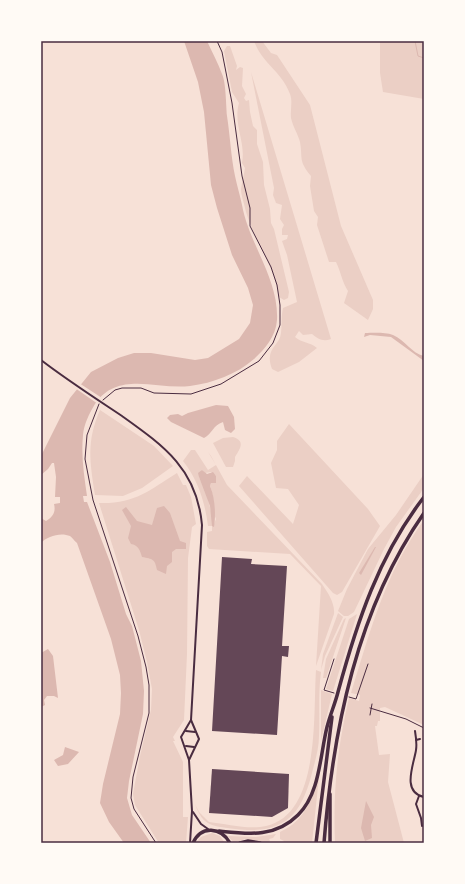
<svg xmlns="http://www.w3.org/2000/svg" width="465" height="884" font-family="'Varela Round',sans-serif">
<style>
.green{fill:#ebcfc5;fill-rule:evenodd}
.water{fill:#dcb8b0}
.pier{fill:#f7e1d7}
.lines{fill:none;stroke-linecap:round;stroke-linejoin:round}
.stream{stroke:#dcb8b0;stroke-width:1}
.building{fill:#644757}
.path{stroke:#4a2c40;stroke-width:1}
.service{stroke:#4a2c40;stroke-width:1}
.minor{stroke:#4a2c40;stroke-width:2}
.trunk{stroke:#4a2c40;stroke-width:3.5}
.neatline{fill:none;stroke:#4a2c40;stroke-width:1.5}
</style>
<rect width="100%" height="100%" fill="#f7e1d7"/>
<g class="green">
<path d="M254 41H262L271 53 277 55 310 105 341 226 373 300V309L368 320 344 303 348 291C342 282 341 272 336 262H329L317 225 318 217 314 211 310 186 311 176C298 160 303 159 300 142 298 134 293 127 291 118 290 110 293 102 290 94 281 70 263 65 254 41Z"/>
<path d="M380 41H424V99L383 92 380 73Z"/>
<path d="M227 46H230L237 66 236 70 240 67 243 68 242 86 246 94 244 98 246 101 249 100 250 112 253 126 257 130V144L263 162 264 185 270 209 271 223 274 229 289 292 288 298 284 300 279 297C274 263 251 237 244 204 243 200 241 194 241 189 242 182 244 175 245 168L242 163C246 142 233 124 239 103L232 92 224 51Z"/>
<path d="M251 72 331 339C323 342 318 339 312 334L303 335 299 331 295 337C302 343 310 342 317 348L299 362 278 372 272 369C264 348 280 346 281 333 282 325 281 316 283 308L297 302 287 255 282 241 287 239 288 235H282V229L284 225 280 219 282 205 276 203 273 195 274 188Z"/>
<path d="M100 410 154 446 173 466 142 488 123 496 95 495C90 462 86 442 100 410Z"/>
<path d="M289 424 368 509 380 526 342 592 337 595 333 593 239 486 247 476 293 524 299 505 288 489 276 488 271 463 277 450V441Z"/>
<path d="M233 437C246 441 240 449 235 457V461L233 467H226L213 443 223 438Z"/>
<path d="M191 450H195L208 470 216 465 208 452 211 456 227 485 322 584C328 593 335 603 334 614L316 666 321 586 290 554 209 549 207 546V532L212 531V526H208C205 502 198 480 183 461ZM202 470 205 473 211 472 216 476V483H211L210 486C215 497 211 508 216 519L214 524 207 495 199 477Z"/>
<path d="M177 473 183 485H186L191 497 196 524 192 527 188 558 187 654 184 720 173 737 175 741H173L183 762V817H188L186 843H159L135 805 133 794 140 756 151 710 152 689 147 662 139 630 99 503C135 504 148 491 177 473Z"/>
<path d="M424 474V488L396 527 384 549 354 612 348 616H344L338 611 347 589 368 549 396 515Z"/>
<path d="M424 520V566L422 569 424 573V725L385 707 380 708V721H378L377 726H375L379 755 390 754 388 782 404 843H335C333 790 337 750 349 698L359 701 360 695 351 693C370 632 385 573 424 520Z"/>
<path d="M338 613 343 617 325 656 321 670 323 654Z"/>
<path d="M357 614 333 691 326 689 349 619Z"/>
<path d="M346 618 326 678H323L322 684 326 659 344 619Z"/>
<path d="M316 670 321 672C318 694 320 715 319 736 319 747 316 758 313 769 302 815 285 835 235 829 213 826 203 827 195 804L199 812 209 822C227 824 249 830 266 826 321 814 313 713 316 670Z"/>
<path d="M321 690 332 694 321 741Z"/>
<path d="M320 768 312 843H283L284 841 280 839V832C307 820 314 795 320 768Z"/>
<path d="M212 833 220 836 225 843H195L201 837Z"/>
<path d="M276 834 273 838 269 839 270 841 267 843 245 839 234 843 228 836 256 837Z"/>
</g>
<g class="water">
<path d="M184 41H207C212 52 218 63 222 74 226 82 226 105 227 116 230 135 231 157 235 176 237 186 240 195 242 205 249 244 279 279 277 320 276 336 265 349 254 359 237 374 213 383 190 386 157 390 118 370 95 404 89 414 84 424 83 435 81 456 84 475 87 496H83L84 502H87L110 562 126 614 132 626 141 661 144 691 143 714 129 781 127 798 132 815 151 843H124L109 822 100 803 103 784 120 714 121 693 120 675 111 639 77 543C74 541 73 538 70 536 61 532 47 536 41 543L42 523 41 518 46 521C53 517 56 512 54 504L60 503V497H55L56 477 54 463H52L48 469 41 475V456L70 398 91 372 118 358 134 353H151L195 360 208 358 239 339 250 323 253 305 248 288 232 255 217 208 211 185 204 112 198 82Z"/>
<path d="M365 333C373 333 385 332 393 335 405 340 411 353 424 356V361L391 337 370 335 364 337Z"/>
<path d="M216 405 228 406 234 417 235 429 231 433 225 430 223 422C213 425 212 434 204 438L171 422 167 418 170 415 178 414 182 416 188 413Z"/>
<path d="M202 470 207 474 213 472 216 476V483H211L210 486C215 497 216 515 214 527L212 526 210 506 199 477 198 473Z"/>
<path d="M164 506 170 513 180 541 186 543V549H176L172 552V562L167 566 166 574 157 570C155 559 153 559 142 557 140 550 138 545 131 544L128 538 131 526 122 510 126 507 137 521 152 525 157 508Z"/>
<path d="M375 547H376L361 575 359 573Z"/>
<path d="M48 649 53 656 58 698 54 696H47L44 700 45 705 41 707V653Z"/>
<path d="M65 747 79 752 68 764 58 766 54 760 63 755Z"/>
<path d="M366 801 374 817 371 825 372 838 365 841 361 828Z"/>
</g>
<path class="pier" d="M79 383 102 398 98 404 75 388Z"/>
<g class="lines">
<path class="stream" d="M415 41 418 56 424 58"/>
</g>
<g class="building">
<path d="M222 557 252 559 251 564 287 566 282 646H289L288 657 282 656 277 735 212 731Z"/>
<path d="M212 769 289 774 288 808 272 817 209 813Z"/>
</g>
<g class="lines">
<g class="path">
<path d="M103 400 115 390 122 388H141L154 393 191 394 221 384 259 361 273 343 280 325V305L277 285 271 267 250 226V208L242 176 232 103 222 52 217 41"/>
<path d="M99 404 87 435 85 459 93 500 138 636 146 667 149 685V713L133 777 131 798 134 809 156 843"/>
<path d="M334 659 324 690 334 693"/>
<path d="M349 697 356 699 368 664"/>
</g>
<g class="service">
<path d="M370 708 406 719 424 728"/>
<path d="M370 715 372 704"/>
</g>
<g class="minor">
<path d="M41 360C67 380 95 398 122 416 164 446 197 469 202 525L191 720 199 739 189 760"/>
<path d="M186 731 195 732"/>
<path d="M415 731C416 737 417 744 416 750 414 764 401 792 424 797"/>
<path d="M416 740 420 739"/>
<path d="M186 746 194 747"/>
<path d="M419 796 416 804 421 818 422 826"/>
<path d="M193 812 201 824 208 829"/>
<path d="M190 843 192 811 189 760 181 737 191 720"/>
</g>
<g class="trunk">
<path d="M219 831C248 834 275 838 298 815 320 794 320 755 327 727 330 715 335 704 338 692 357 622 379 555 424 497"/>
<path d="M193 843C201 825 221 827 230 843"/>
<path d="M240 843 248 841 260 843"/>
<path d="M316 843 332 717"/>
<path d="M324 843C333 729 357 609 424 513"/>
<path d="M330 843V794"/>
</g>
</g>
<rect width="465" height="884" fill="none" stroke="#fffaf5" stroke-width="84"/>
<rect x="42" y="42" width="381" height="800" class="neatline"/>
</svg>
